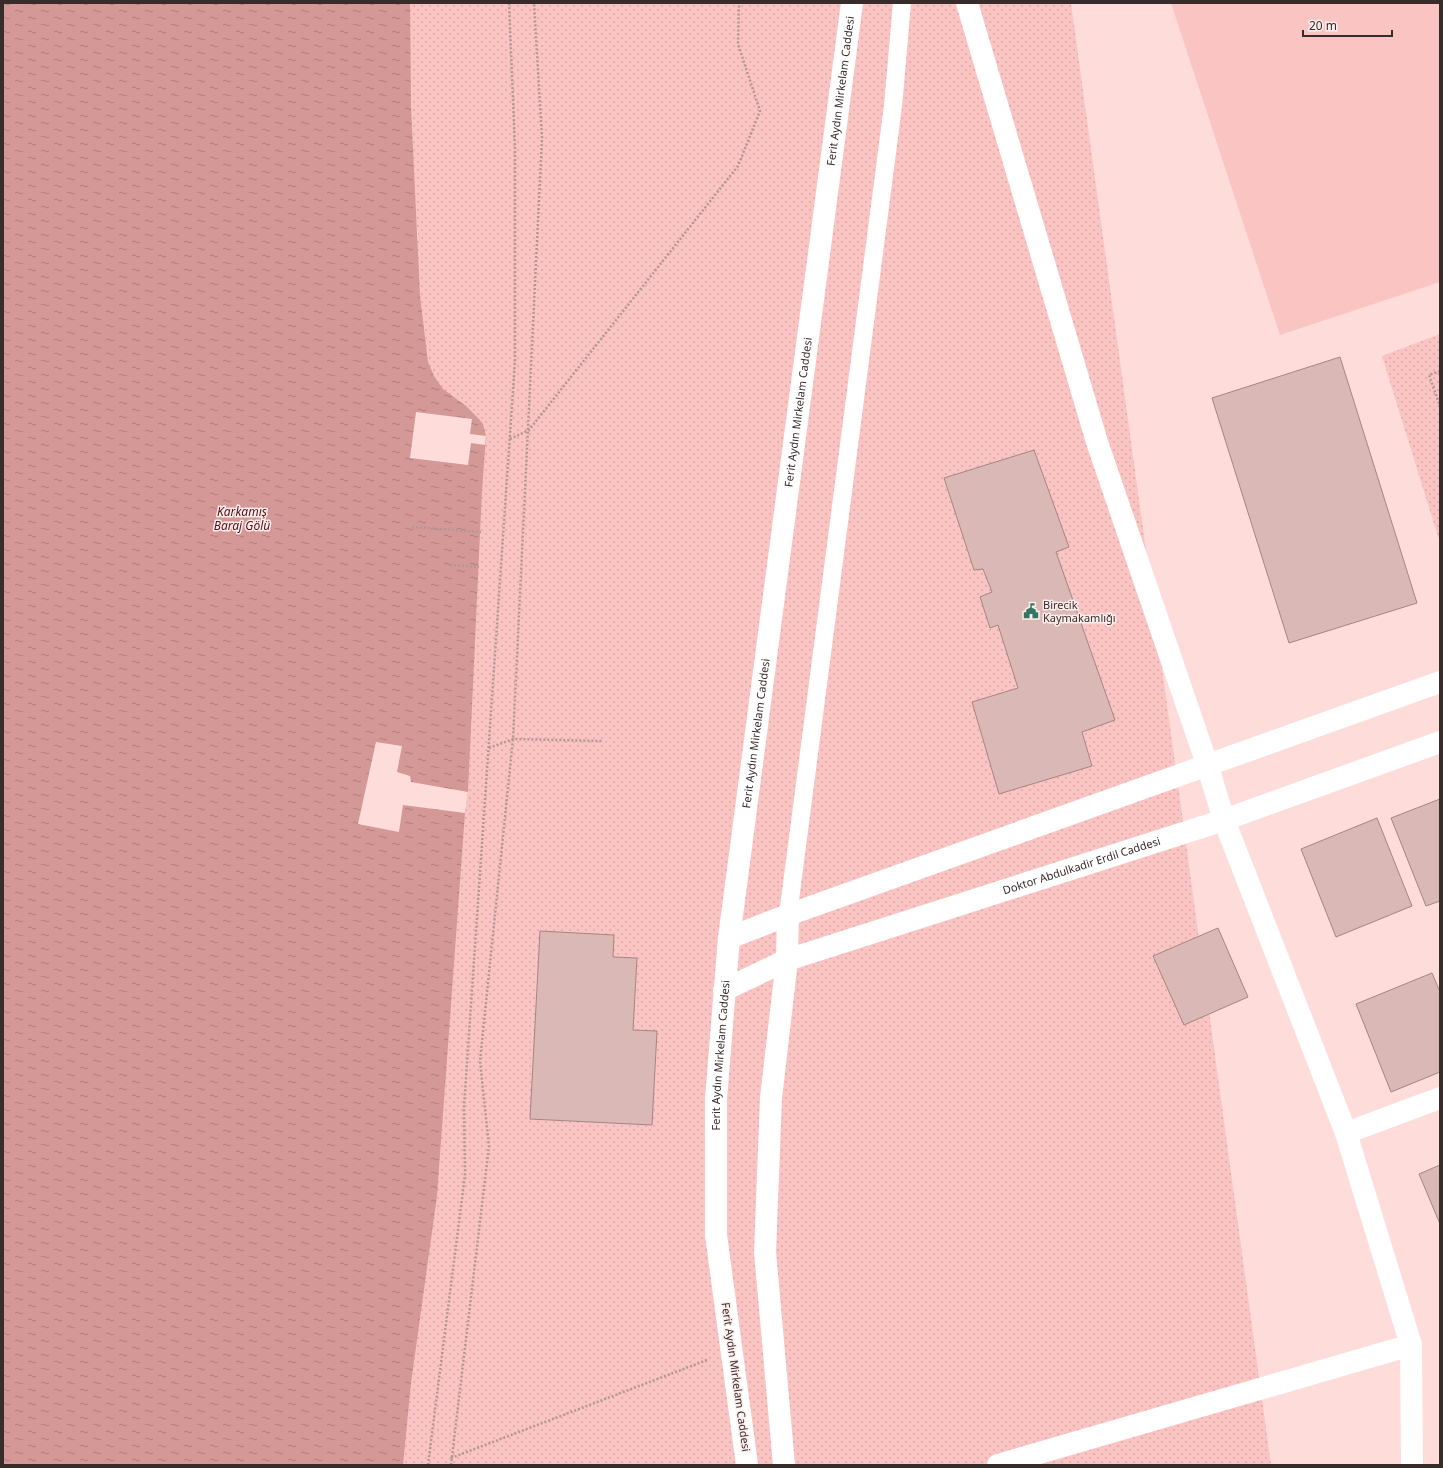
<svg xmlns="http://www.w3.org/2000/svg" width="1443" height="1468" font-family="'Noto Sans',sans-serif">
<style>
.grass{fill:#fac4c2}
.park{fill:url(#park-dots)}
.water{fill:url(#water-ripples)}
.pier{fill:#fddcda}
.building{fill:#d9b8b6;stroke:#a48684}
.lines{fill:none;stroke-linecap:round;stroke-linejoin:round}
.path{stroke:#b19896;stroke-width:2.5;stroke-dasharray:2 2;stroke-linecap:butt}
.lane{stroke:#fff;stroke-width:18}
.street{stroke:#fff;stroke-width:22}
.secondary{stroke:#fff;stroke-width:22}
.labels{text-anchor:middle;stroke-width:3;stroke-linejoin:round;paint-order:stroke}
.street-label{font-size:11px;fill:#382c2b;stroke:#fceeed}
.poi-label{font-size:11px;fill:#382c2b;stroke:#fceeed;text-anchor:start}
.water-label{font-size:12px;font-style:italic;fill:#540d14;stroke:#fceeed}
</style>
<defs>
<pattern id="park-dots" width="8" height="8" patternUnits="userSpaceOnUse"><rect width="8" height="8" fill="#fac4c2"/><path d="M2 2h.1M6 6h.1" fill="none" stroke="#d7a9a7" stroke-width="1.8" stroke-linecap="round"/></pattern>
<pattern id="water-ripples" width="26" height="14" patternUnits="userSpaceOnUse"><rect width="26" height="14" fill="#d49997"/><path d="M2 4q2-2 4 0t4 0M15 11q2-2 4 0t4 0" fill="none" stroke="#ad7d7b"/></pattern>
</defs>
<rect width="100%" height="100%" fill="#fddcda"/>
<path class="grass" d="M1171 3H1440V282L1280 335Z"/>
<g class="park">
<path d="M370 3H1071L1271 1465H262L283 1279 418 234Z"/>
<path d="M1440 334V543L1382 356Z"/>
</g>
<path class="water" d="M3 3H410L411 107 420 296 428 362 434 376 443 389 466 406 478 418 483 424 486 436 482 491 468 792 465 813 437 1196 411 1383 403 1465H3Z"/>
<g class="pier">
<path d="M416 412 472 419 470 434 486 436 485 445 471 443 468 465 410 458Z"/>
<path d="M376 742 402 746 397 772 410 776 411 782 468 792 465 813 403 805 399 832 358 824Z"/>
</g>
<g class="building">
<path d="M1340 357 1417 603 1289 643 1212 398Z"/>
<path d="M1034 450 1069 547 1056 552 1115 720 1082 732 1092 766 999 794 972 702 1018 688 998 625 990 628 980 597 992 592 983 569 974 570 944 478Z"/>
<path d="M1440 799V901L1426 906 1391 818Z"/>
<path d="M1377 818 1412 906 1336 937 1301 849Z"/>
<path d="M1218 928 1248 997 1184 1025 1153 956Z"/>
<path d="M540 931 614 935 613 957 637 958 633 1030 657 1031 652 1125 530 1119Z"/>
<path d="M1432 973 1440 992V1072L1391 1092 1356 1004Z"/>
<path d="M1440 1165V1224L1419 1174Z"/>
</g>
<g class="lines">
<g class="path">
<path d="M1440 371 1429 375 1440 406"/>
<path d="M510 439 529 430 738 166 760 111 738 44 739 3"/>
<path d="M412 527 481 532"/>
<path d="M450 565 479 567"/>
<path d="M489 748 513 739 602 741"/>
<path d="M451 1458 707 1360"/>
<path d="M428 1465 465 1175 464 1107 515 361V148L509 3"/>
<path d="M451 1465 489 1146 480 1061 513 739 542 138 534 3"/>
</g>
<path class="lane" d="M788 915 893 106 902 3"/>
<g class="street">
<path d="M967 3 1097 442 1207 764 1224 820 1346 1133 1411 1345 1412 1465"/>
<path d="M729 938 788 915 1440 682"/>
<path id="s1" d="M724 990 787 960 1224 820 1440 742"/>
<path d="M998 1465 1411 1345"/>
</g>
<g class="secondary">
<path d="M1346 1133 1440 1098"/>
<path id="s2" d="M747 1465 716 1235V1099L729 938 852 3"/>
<path d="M784 1465 765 1252 771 1098 787 960 788 915"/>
</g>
</g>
<defs>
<g id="civic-bare" transform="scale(1.2)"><path d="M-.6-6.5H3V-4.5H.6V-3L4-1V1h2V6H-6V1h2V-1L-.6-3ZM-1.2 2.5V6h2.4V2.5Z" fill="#367562" stroke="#fceeed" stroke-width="2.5" paint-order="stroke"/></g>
</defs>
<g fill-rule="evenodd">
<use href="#civic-bare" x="1031" y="611"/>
</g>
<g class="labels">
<g class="street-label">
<text dy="4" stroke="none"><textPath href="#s2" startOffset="1384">Ferit Aydın Mirkelam Caddesi</textPath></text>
<text dy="4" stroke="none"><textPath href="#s2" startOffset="1060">Ferit Aydın Mirkelam Caddesi</textPath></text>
<text dy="4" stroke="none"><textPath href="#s2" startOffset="736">Ferit Aydın Mirkelam Caddesi</textPath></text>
<text dy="4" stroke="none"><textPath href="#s1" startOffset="379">Doktor Abdulkadir Erdil Caddesi</textPath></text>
<text dy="4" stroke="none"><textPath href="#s2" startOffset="412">Ferit Aydın Mirkelam Caddesi</textPath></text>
<text transform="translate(736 1377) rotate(82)" y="4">Ferit Aydın Mirkelam Caddesi</text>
</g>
<g class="poi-label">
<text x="1043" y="609">Birecik<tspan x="1043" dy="13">Kaymakamlığı</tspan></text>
</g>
<g class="water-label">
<text x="242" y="516">Karkamış<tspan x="242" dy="14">Baraj Gölü</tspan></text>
</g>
</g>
<rect width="1443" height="1468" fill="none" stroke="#382c2b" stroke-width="8"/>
<path d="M1303 30v6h89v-6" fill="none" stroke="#382c2b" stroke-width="2"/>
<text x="1309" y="30" font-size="12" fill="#382c2b" stroke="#fceeed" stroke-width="3" paint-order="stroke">20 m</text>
</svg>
